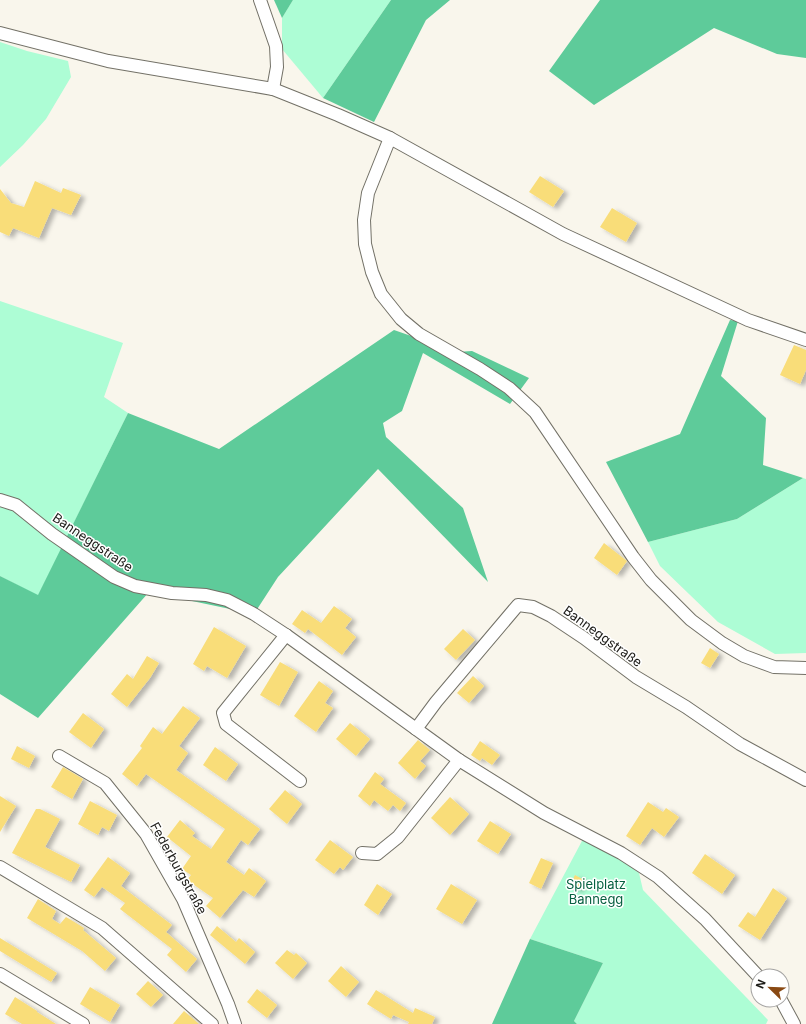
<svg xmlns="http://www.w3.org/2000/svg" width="806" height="1024" font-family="Inter,sans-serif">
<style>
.green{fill:#adfdd5}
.forest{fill:#5ecb9a}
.building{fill:#f9dd79;filter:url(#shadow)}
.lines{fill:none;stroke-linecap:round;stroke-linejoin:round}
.minor-casing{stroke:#737167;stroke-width:14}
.minor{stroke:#fff;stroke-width:12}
.labels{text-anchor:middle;stroke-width:3;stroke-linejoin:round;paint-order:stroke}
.street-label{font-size:13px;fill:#1d1c18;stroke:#fff}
.park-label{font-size:13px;fill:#076041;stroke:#fff}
</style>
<defs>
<filter id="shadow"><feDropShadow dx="4.5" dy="2.5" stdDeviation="2" flood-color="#0004"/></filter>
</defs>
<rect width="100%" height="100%" fill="#f9f6ec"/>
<g class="green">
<path d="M293 0H391L323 98 282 49V18Z"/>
<path d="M0 42 27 51 68 61 71 77 46 119 23 145 0 167Z"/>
<path d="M0 301 123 343 104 397 128 413 38 596 0 576Z"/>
<path d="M803 478 806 479V653L775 654 718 622 660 566 648 542 737 519Z"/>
<path d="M583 839 613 854 639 873 643 890 768 1020 766 1024H577L574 1021 603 963 530 939Z"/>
</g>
<g class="forest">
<path d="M274 0H293L282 18Z"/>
<path d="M391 0H450L426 20 374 122 323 98Z"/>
<path d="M600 0H806V58L777 54 714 28 594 105 549 71Z"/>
<path d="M730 320 738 321 721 376 766 418 763 465 803 478 737 519 648 542 606 462 680 434Z"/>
<path d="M394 330 457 352 472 351 529 378 510 404 423 353 402 411 383 423 386 437 463 508 488 582 378 469 278 577 254 614 149 592 38 718 0 694V576L38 595 128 413 219 449Z"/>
<path d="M530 939 603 963 574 1021 577 1024H492Z"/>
</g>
<g class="building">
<path d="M540 176 564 191 553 207 529 192Z"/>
<path d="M35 181 61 193 63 188 81 195 71 215 52 208 39 238 13 228 9 236 0 232V189L11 203 24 207Z"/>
<path d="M612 208 637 223 626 242 600 227Z"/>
<path d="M794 345 806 350V370L800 384 780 375Z"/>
<path d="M604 543 627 561 617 575 594 558Z"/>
<path d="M334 606 352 619 345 628 356 637 342 655 308 629 305 633 292 624 302 610 321 623Z"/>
<path d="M214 627 246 646 227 678 207 666 204 671 193 664Z"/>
<path d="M463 629 475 640 456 660 444 649Z"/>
<path d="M710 648 719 654 710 668 701 663Z"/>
<path d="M147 656 159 663 150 678 127 707 111 694 127 674 133 679Z"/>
<path d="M280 662 298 672 279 706 260 695Z"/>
<path d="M473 676 484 686 469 703 457 693Z"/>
<path d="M319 681 333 691 325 703 333 708 316 732 294 716Z"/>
<path d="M183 706 200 718 179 746 188 753 176 770 260 829 248 845 241 840 226 862 244 875 249 868 266 881 254 897 243 890 220 918 206 906 213 898 187 880 191 875 182 869 191 856 167 837 180 820 195 833 192 836 211 849 225 829 146 774 137 786 122 774 142 748 140 746 153 727 162 734Z"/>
<path d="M83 713 104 729 91 748 69 732Z"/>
<path d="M350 723 370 739 356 756 336 739Z"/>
<path d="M418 740 430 750 420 761 426 766 415 779 398 763Z"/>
<path d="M480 741 500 755 492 765 482 758 480 761 471 755Z"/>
<path d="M17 746 35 756 29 768 11 759Z"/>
<path d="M215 747 238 764 226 781 203 765Z"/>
<path d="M63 767 83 779 72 799 51 787Z"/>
<path d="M375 772 384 779 380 784 406 803 400 811 393 805 388 811 374 800 370 806 358 796Z"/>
<path d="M285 790 302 804 287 824 269 809Z"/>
<path d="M0 796 16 806 0 832Z"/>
<path d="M450 797 469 814 450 835 431 818Z"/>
<path d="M90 801 117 815 109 831 102 827 98 835 78 824Z"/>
<path d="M648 802 663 812 666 808 679 817 664 837 652 828 640 845 626 836Z"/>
<path d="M36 809H40L60 819 45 847 80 865 71 882 12 853Z"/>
<path d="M490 821 511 834 498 854 477 841Z"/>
<path d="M330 840 353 857 343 870 340 867 334 874 315 860Z"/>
<path d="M705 854 735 875 722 894 692 873Z"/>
<path d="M108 857 130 873 121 886 172 925 166 932 197 959 186 972 167 955 172 949 120 909 125 903 102 887 94 897 84 890Z"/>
<path d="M541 858 553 863 541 889 529 883Z"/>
<path d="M575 875 584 880 578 890 570 885Z"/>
<path d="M377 884 392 894 378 915 364 905Z"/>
<path d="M451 884 477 900 462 924 436 909Z"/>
<path d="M773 888 787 898 760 940 738 926 748 912 755 917Z"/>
<path d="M38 899 56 911 52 919 60 924 66 917 76 923 84 928 83 930 116 958 105 971 82 951 27 918Z"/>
<path d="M217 926 236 942 239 938 255 952 245 964 210 935Z"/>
<path d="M0 938 57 973 51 982 0 951Z"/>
<path d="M287 950 294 955 296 953 307 963 293 979 275 963Z"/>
<path d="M341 966 359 982 346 997 328 981Z"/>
<path d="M148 981 163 995 151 1007 136 994Z"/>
<path d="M90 987 120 1005 110 1022 80 1004Z"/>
<path d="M257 989 277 1005 267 1018 247 1002Z"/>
<path d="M376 990 413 1013 415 1008 435 1017 432 1024H408L409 1022 393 1015 391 1019 367 1004Z"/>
<path d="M15 997 37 1011V1012L56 1024H22L5 1014Z"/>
<path d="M184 1011 199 1024H173Z"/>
</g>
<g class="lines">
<g class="minor-casing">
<g id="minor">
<path d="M260 0 276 46 277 67 273 89"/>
<path d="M0 33 108 61 273 89 338 115 390 138 563 234 748 320 806 340"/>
<path d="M390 138 368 193 364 220 365 244 372 272 381 294 401 319 419 334 480 369 509 388 535 412 633 557 651 580 691 620 722 643 744 656 774 667 806 668"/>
<path d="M0 500 16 505 52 534 114 577 135 586 172 593 206 595 227 600 254 614 286 635 459 760 544 813 621 853 658 877 705 919 758 976"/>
<path d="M286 635 223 713 226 724 300 781"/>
<path d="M416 729 436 702 518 605 533 607 551 616 584 638 636 677 686 707 740 744 806 780"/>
<path d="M59 756 105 783 146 834 183 899 228 1004 235 1024"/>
<path d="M362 853 377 854 398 837 459 760"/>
<path d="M0 867 102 928 212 1024"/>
<path d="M0 974 83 1024"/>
<path d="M781 1000 794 1024"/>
</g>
</g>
<use href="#minor" class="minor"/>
</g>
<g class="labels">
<g class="street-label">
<text transform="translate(93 542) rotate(34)" y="5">Banneggstraße</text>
<text transform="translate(603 636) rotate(36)" y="5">Banneggstraße</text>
<text transform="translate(179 868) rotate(61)" y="5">Federburgstraße</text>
</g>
<g class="park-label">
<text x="596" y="889">Spielplatz<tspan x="596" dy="15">Bannegg</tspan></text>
</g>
</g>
<g transform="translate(770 988) rotate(293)"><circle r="19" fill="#ffffff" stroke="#a5a4a3"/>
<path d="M0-3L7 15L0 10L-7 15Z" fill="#894913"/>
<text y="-6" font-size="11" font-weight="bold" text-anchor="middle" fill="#1d1c18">N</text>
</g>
</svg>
